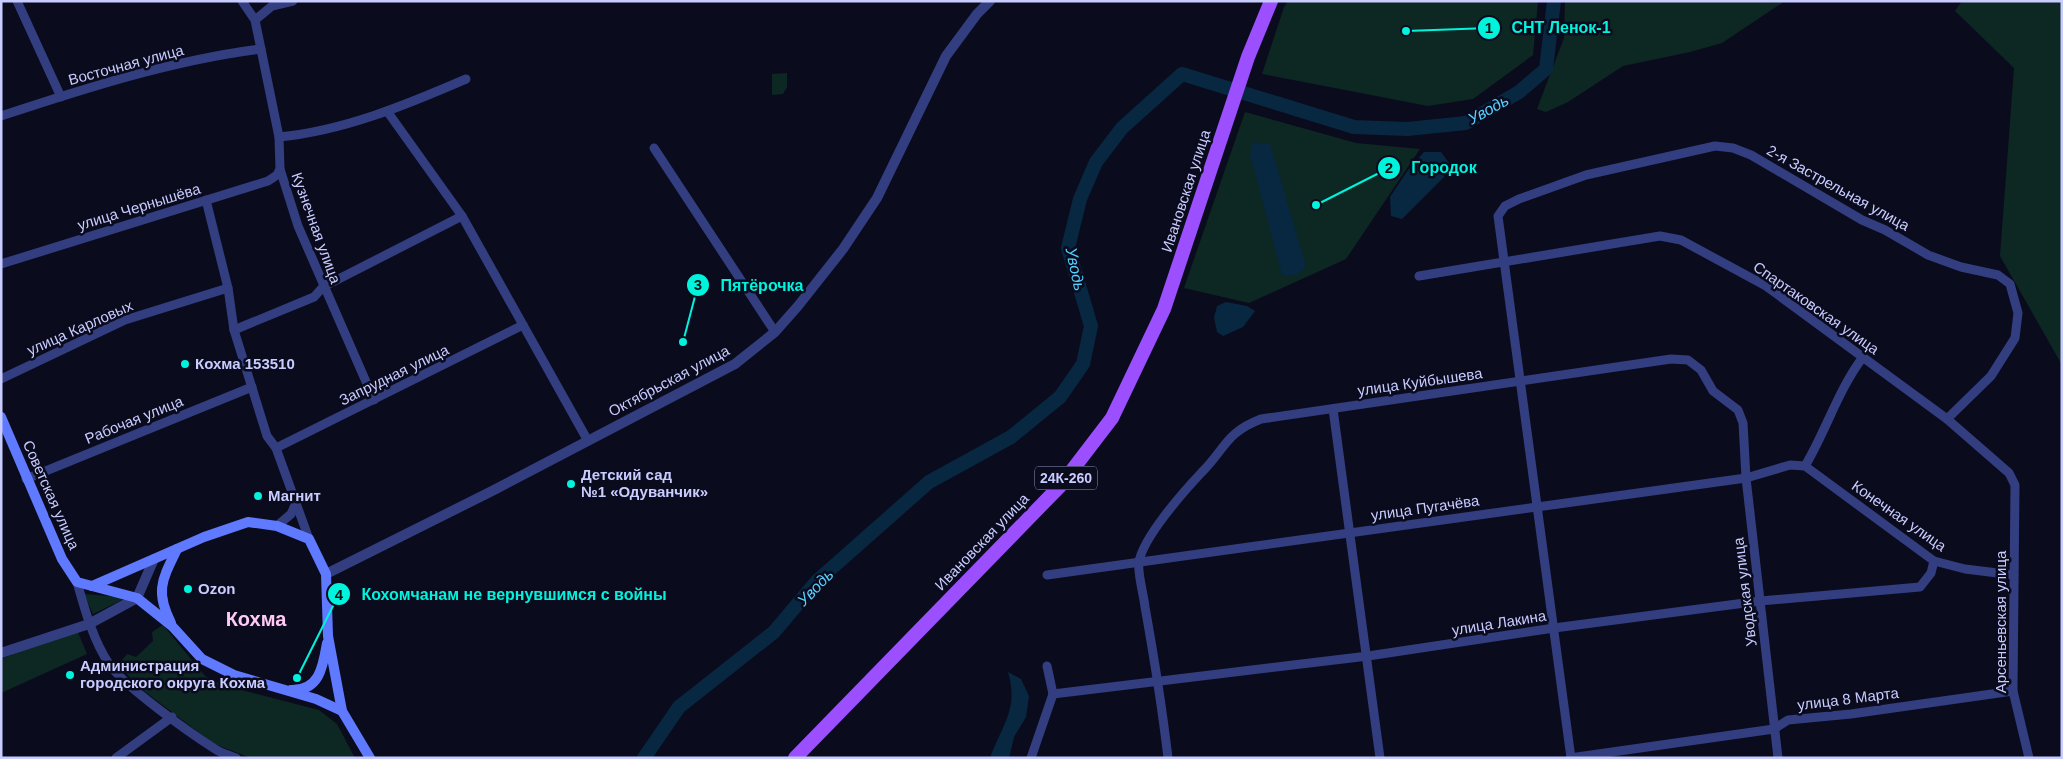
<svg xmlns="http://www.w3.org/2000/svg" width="2063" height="759" font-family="Helvetica,sans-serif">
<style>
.green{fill:#0d2822}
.water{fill:#082740}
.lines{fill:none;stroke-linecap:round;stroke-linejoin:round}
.river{stroke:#082740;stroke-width:14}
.minor{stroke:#323e80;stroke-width:9}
.tertiary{stroke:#323e80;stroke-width:10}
.secondary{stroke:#5f79ff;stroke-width:10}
.primary{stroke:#9b4fff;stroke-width:14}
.poi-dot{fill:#00f3dc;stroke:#0b0b1e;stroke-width:2}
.labels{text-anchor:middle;stroke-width:5;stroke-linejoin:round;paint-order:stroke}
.shield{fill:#0b0b1e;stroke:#8f92bc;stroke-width:1}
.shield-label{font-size:14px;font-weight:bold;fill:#c8ccff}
.street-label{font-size:15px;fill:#c8ccff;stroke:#0b0b1e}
.poi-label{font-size:15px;font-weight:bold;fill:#c8ccff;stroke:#0b0b1e;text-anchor:start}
.water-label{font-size:16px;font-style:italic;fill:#56d1ff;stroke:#0b0b1e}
.district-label{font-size:20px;font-weight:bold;fill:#ffcaf6;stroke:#0b0b1e}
.leader{fill:none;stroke:#00f3dc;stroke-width:2}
.callout-dot{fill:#00f3dc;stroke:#0b0b1e;stroke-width:2}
.mark-label{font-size:15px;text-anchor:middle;font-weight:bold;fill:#111}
.callout-label{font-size:16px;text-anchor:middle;font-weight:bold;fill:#00f3dc;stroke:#0b0b1e;stroke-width:5;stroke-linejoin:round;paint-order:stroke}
</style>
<rect width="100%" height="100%" fill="#0b0b1e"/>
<g class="green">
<path d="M1288 1H1538L1533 55 1473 99 1428 106 1262 74 1284 7Z"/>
<path d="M1565 1H1785L1722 43 1690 52 1623 66 1568 102 1546 112 1537 109 1564 38Z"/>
<path d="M1962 1H2062V365L2000 256 2014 68 1955 11Z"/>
<path d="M787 73V87L783 94 772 95V74Z"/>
<path d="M1245 112 1356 143 1420 149 1346 259 1249 303 1184 288Z"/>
<path d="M84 594 121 597 122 600 93 614Z"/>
<path d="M163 625 205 676 222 685 319 710 337 724 355 758H251L214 744 136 685 119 664 127 654 136 657 153 641 152 632Z"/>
<path d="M77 630 87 654 1 693V659Z"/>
</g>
<g class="water">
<path d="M1253 142 1270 144 1306 266 1297 275H1282L1250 154Z"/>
<path d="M1424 152H1441L1449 163 1444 177 1402 219 1391 216 1390 197 1408 170Z"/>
<path d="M1226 302 1247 306 1255 311 1243 327 1223 336 1217 332 1214 318 1217 306Z"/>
<path d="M1008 672 1021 679 1029 696 1026 717 1014 737 1009 758H990C1002 725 1019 709 1008 672Z"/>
</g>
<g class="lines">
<path class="river" d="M644 758 679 707 774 632 817 581 929 482 1011 437 1060 397 1083 364 1091 326 1068 248 1080 199 1096 162 1122 128 1182 74 1354 127 1407 129 1466 123 1519 92 1546 69 1554 1"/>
<g class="minor">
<path d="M17 1 61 97"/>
<path d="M242 1 255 20 279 137 280 169 298 226 374 400"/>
<path d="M255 20 272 6 293 1"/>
<path d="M387 111 462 216 588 441"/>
<path d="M1 116C86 88 173 60 261 49"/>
<path d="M279 137C343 131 406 105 466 79"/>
<path d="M654 148 775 332"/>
<path d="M206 200 228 288 234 330 267 436 276 448 309 539"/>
<path d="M1 264 268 181 277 175 280 169"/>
<path d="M1419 276 1660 236 1681 240 1766 286 1947 419 2009 473 2015 485 2013 691 2029 758"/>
<path d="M234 330 314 297 323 287 462 216"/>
<path d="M1 379 125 320 228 288"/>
<path d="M1333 409 1380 758"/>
<path d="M276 448 523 325"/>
<path d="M1805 466C1826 431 1838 390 1863 357"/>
<path d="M26 479 252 387"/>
<path d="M277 526 291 514 297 501"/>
<path d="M1047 575 1746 478 1790 465 1805 466 1934 561 1965 569 2014 575"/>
<path d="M77 582C85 610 93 640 109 664 125 687 190 733 215 749 221 753 229 755 236 758"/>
<path d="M1053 694 1368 656 1554 628 1760 601 1920 587 1931 573 1934 561"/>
<path d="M116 758 172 717"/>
<path d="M1031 758 1053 694 1047 666"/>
<path d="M1168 758C1162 707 1154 657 1145 607 1144 596 1137 572 1139 562 1143 537 1185 490 1202 472 1226 448 1225 433 1261 419L1671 359 1688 360 1701 370 1713 391 1738 410 1743 423 1746 478 1778 758"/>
<path d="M1570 758 1774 729 1788 720 1851 714 2013 691"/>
<path d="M1571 758 1498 216 1505 206 1519 199 1586 175 1715 146 1733 148 1751 155 1862 220 1885 230 1928 255 1961 267 1998 275 2010 284 2018 313 2015 338 1991 376 1947 419"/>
</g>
<g class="tertiary">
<path d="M326 574 494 490 735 364 775 332 798 306 843 249 877 198 946 56 977 14 990 1"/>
<path d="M1 653 89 624 137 598 154 559"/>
</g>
<g class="secondary">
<path d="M1 417 62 559 77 582 137 598 172 626 202 659 234 675 316 699 342 711"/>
<path d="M92 586 204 537 248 522 277 526 309 539 326 574 328 636 342 711 370 758"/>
<path d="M171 623C155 591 162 580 177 549"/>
<path d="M291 690C320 691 323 666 327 643"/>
</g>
<path class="primary" d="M795 758 1060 486 1112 418 1164 309 1248 57 1271 1"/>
</g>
<g class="poi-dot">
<circle cx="185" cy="364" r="5"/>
<circle cx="571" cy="484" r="5"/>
<circle cx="258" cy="496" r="5"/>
<circle cx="188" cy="589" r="5"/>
<circle cx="70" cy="675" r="5"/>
</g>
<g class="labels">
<rect class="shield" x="1035" y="466.5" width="62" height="23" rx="4"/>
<g class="shield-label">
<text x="1066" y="483">24К-260</text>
</g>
<g class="street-label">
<text transform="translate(126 65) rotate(-15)" y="5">Восточная улица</text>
<text transform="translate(1838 188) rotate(29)" y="5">2-я Застрельная улица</text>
<text transform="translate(1186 191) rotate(-72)" y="5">Ивановская улица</text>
<text transform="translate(139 207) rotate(-17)" y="5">улица Чернышёва</text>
<text transform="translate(316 228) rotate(70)" y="5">Кузнечная улица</text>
<text transform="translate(1816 308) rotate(35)" y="5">Спартаковская улица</text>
<text transform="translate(80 328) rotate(-24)" y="5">улица Карловых</text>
<text transform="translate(394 375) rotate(-26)" y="5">Запрудная улица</text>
<text transform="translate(669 381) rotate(-28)" y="5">Октябрьская улица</text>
<text transform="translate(1420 382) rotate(-8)" y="5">улица Куйбышева</text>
<text transform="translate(134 420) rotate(-22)" y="5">Рабочая улица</text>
<text transform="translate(51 495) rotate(66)" y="5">Советская улица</text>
<text transform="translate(1425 508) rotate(-8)" y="5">улица Пугачёва</text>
<text transform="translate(1899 516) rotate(35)" y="5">Конечная улица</text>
<text transform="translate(982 542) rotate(-46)" y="5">Ивановская улица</text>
<text transform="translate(1745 592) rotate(-97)" y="5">Уводская улица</text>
<text transform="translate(2001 622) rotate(-90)" y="5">Арсеньевская улица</text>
<text transform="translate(1499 623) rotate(-9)" y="5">улица Лакина</text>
<text transform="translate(1848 699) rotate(-7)" y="5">улица 8 Марта</text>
</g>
<g class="poi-label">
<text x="195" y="369">Кохма 153510</text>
<text x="581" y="480">Детский сад<tspan x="581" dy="17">№1 «Одуванчик»</tspan></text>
<text x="268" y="501">Магнит</text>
<text x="198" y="594">Ozon</text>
<text x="80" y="671">Администрация<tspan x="80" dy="17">городского округа Кохма</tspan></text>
</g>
<g class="water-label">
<text transform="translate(1488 109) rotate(-29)" y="6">Уводь</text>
<text transform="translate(1076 269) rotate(78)" y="6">Уводь</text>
<text transform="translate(815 587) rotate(-46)" y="6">Уводь</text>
</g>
<g class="district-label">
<text x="256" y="626">Кохма</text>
</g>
</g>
<path class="leader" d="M1406 31L1489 28M1316 205L1389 168M683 342L698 285M297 678L339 594"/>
<g class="callout-dot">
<circle cx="1406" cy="31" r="5"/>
<circle cx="1316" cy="205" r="5"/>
<circle cx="683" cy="342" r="5"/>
<circle cx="297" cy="678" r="5"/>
<circle cx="1489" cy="28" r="12"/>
<circle cx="1389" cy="168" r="12"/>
<circle cx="698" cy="285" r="12"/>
<circle cx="339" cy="594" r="12"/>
</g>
<g class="mark-label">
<text x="1489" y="33">1</text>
<text x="1389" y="173">2</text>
<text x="698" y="290">3</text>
<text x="339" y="600">4</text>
</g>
<g class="callout-label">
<text x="1561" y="33">СНТ Ленок-1</text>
<text x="1444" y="173">Городок</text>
<text x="762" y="291">Пятёрочка</text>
<text x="514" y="600">Кохомчанам не вернувшимся с войны</text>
</g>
<rect width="2063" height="759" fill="none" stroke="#c8ccff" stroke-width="5"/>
</svg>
